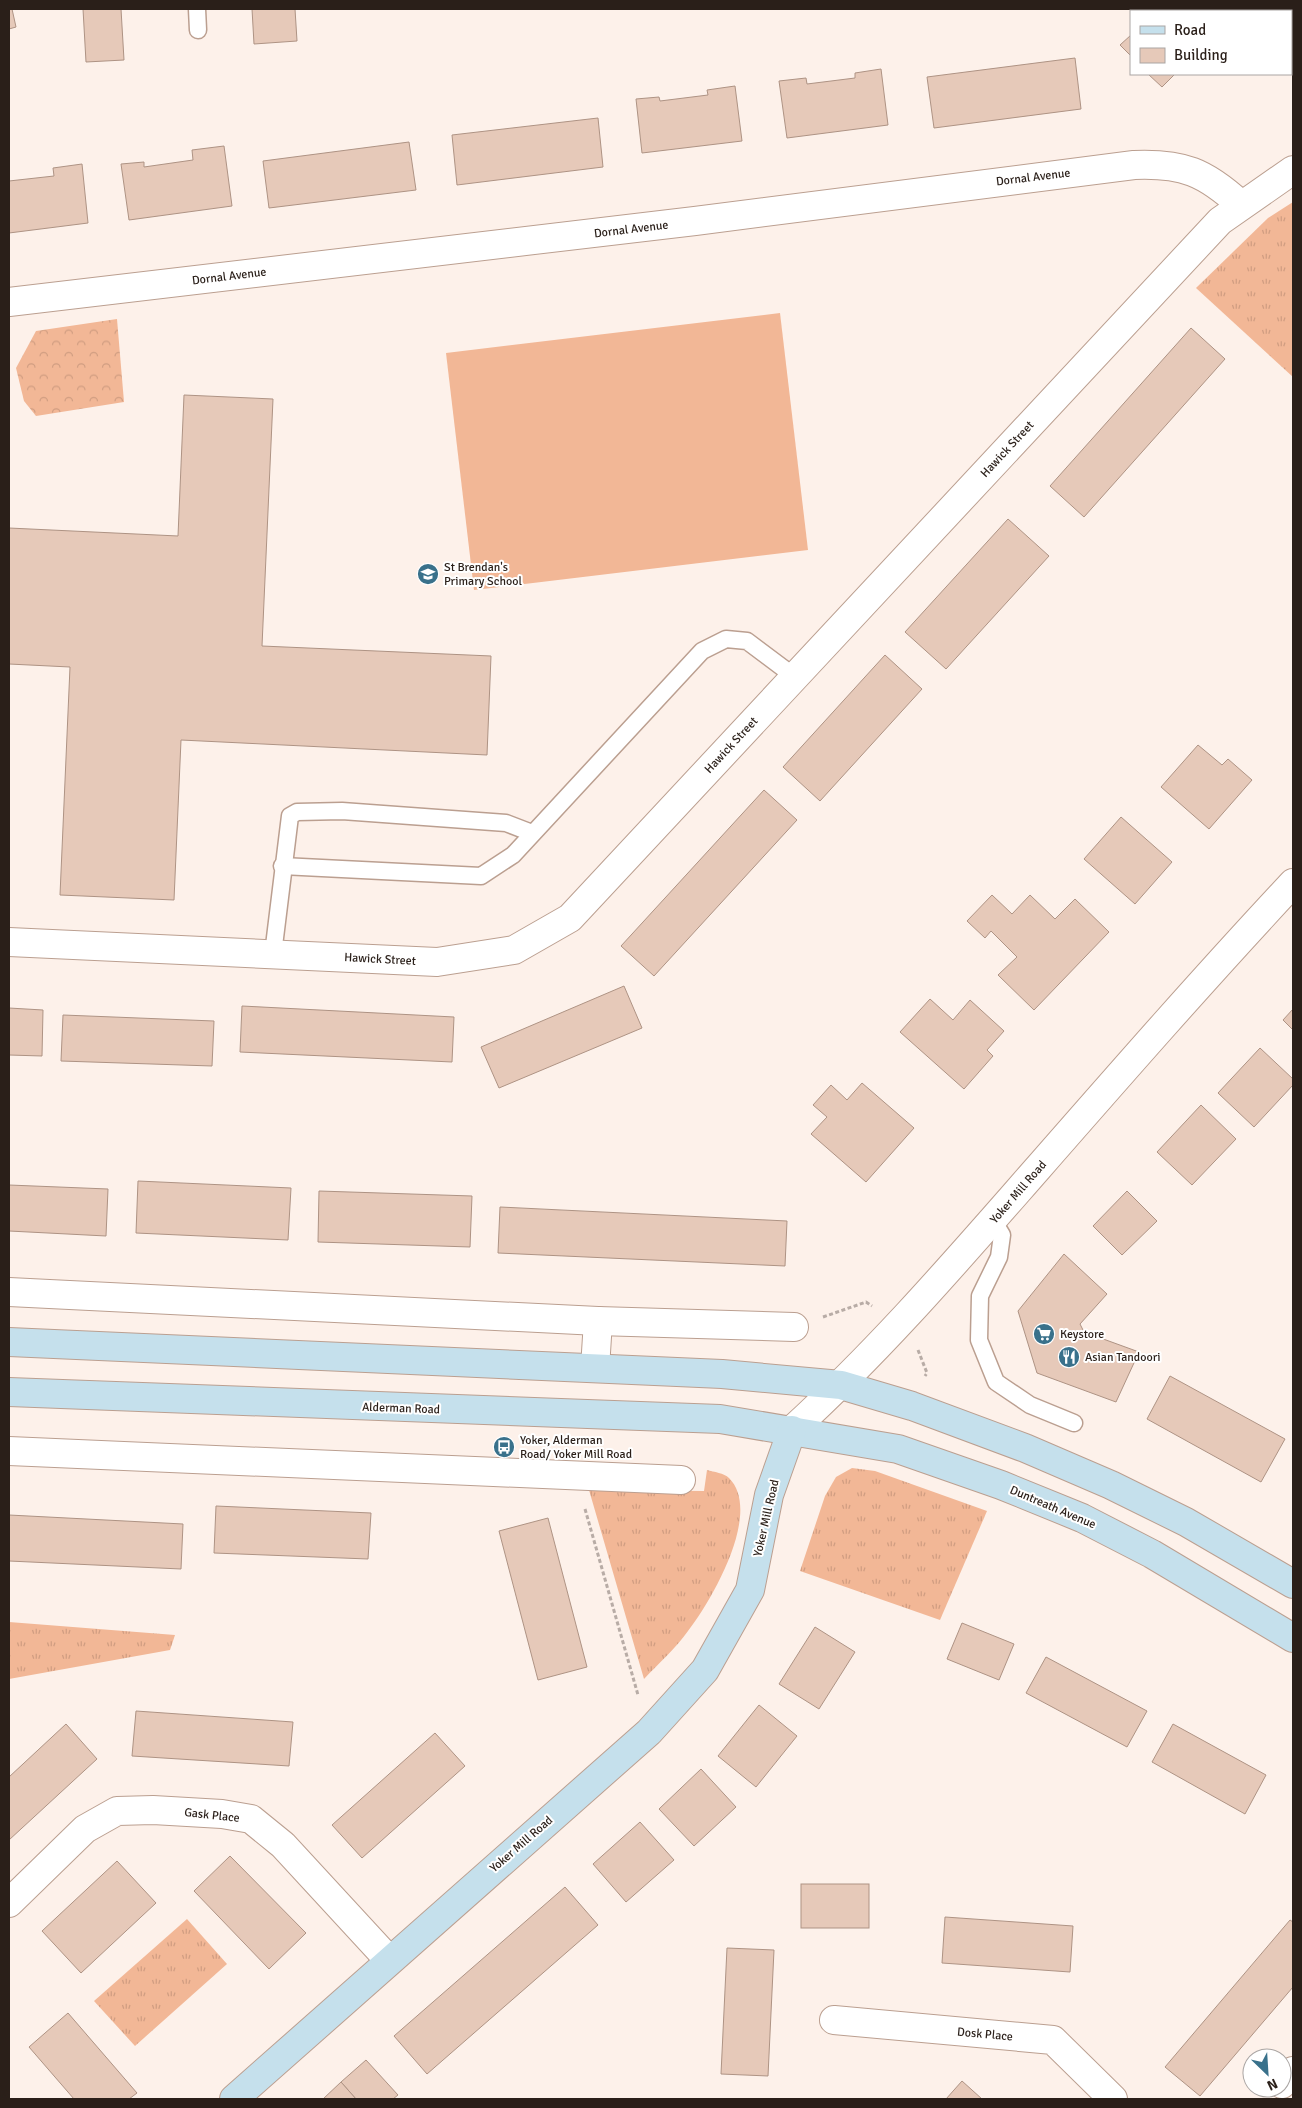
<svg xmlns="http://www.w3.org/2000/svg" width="1302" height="2108" font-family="Signika,sans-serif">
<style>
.grass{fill:url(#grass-tufts)}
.forest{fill:url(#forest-crowns)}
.pitch{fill:#f2b796}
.building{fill:#e6c9b9;stroke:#ae9384}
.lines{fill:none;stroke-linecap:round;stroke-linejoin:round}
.lane-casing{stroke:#bb9f90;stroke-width:19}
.street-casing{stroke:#bb9f90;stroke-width:30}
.secondary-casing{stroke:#bb9f90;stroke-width:30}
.path{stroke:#b8aca6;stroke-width:3;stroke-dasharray:4 2.5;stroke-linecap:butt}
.lane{stroke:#fff;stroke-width:16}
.street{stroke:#fff;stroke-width:28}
.secondary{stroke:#c5e0ec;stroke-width:28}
.labels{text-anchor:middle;stroke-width:4;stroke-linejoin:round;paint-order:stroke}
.street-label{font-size:12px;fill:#2a1f19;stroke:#fff}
.poi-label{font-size:12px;fill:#2a1f19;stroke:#fff;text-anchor:start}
</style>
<defs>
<pattern id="grass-tufts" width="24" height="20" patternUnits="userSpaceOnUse" patternTransform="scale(1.25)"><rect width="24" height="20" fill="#f2b796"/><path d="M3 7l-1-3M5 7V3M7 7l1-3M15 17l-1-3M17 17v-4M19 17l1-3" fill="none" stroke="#d09d81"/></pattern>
<pattern id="forest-crowns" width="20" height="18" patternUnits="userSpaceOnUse" patternTransform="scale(1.25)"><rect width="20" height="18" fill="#f2b796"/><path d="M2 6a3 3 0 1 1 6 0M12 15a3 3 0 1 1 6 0" fill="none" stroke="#d09d81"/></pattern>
</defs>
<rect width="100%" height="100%" fill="#fdf1ea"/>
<g class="grass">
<path d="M1293 202V377L1196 288 1268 218Z"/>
<path d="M852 1468 875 1471 987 1511 940 1620 800 1571 825 1496 836 1477Z"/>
<path d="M707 1470C714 1472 724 1473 729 1478 763 1512 712 1600 688 1631 676 1648 659 1663 644 1679L589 1490 704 1491Z"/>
<path d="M9 1622 175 1635 170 1650 9 1679Z"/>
<path d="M187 1919 227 1964 135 2046 94 2001Z"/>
</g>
<path class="forest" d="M117 319 124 402 36 416 24 401 16 368 36 331Z"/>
<path class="pitch" d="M780 313 808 550 474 590 446 353Z"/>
<g class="building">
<path d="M9 9H12L16 27 9 29Z"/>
<path d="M83 9H121L124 60 86 62Z"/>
<path d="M252 9H295L297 41 254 44Z"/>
<path d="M1158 9H1226L1228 11H1155Z"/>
<path d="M1131 35V56L1120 45Z"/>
<path d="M1075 58 1081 109 934 128 927 77Z"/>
<path d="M881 69 888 125 787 138 779 81 806 78 807 84 855 78V73Z"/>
<path d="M1148 74H1175L1162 87Z"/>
<path d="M735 86 742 141 642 153 636 99 659 97 660 101 708 95 707 90Z"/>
<path d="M598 118 603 167 457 185 452 135Z"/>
<path d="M409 142 416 190 269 208 263 161Z"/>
<path d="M224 146 232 206 129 220 121 164 144 162V167L193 160 192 150Z"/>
<path d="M82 164 88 223 9 233V181L54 176 53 168Z"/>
<path d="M1191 328 1225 359 1084 517 1050 486Z"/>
<path d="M184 395 273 399 262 646 491 656 487 755 181 740 174 900 60 895 70 667 9 664V528L178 536Z"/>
<path d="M1008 519 1049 556 946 669 905 632Z"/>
<path d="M885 655 922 689 820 801 783 767Z"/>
<path d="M1198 745 1222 765 1228 759 1252 780 1209 829 1161 787Z"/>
<path d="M764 790 797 820 654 976 621 946Z"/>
<path d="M1121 817 1172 862 1135 904 1084 859Z"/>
<path d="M992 895 1012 914 1030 895 1055 919 1075 899 1109 932 1034 1010 998 975 1017 957 991 931 985 938 967 921Z"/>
<path d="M624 986 642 1028 499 1088 481 1047Z"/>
<path d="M930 999 953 1020 970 1000 1004 1031 987 1050 993 1056 964 1089 900 1032Z"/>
<path d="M242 1006 454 1017 452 1062 240 1052Z"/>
<path d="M9 1008 43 1010 42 1056 9 1055Z"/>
<path d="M1293 1009V1030L1283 1020Z"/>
<path d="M63 1015 214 1021 212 1066 61 1061Z"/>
<path d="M1260 1048 1293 1079V1085L1254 1127 1218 1093Z"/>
<path d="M862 1083 914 1128 866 1182 811 1134 827 1117 813 1105 831 1085 847 1100Z"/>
<path d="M1201 1105 1236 1139 1192 1185 1157 1152Z"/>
<path d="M138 1181 291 1188 288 1240 136 1233Z"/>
<path d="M9 1185 108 1189 106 1236 9 1231Z"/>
<path d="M319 1191 472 1196 470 1247 318 1242Z"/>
<path d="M1127 1191 1157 1221 1122 1255 1093 1226Z"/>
<path d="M500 1207 787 1221 785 1266 498 1253Z"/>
<path d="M1064 1254 1107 1294 1080 1324 1084 1332 1139 1352 1116 1402 1037 1373 1018 1311Z"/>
<path d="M1170 1376 1285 1439 1261 1482 1147 1419Z"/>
<path d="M216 1506 371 1513 368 1559 214 1553Z"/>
<path d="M9 1515 183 1524 181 1569 9 1561Z"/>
<path d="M548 1518 587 1667 538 1680 499 1531Z"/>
<path d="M962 1623 1014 1644 999 1680 947 1659Z"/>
<path d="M815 1627 855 1652 819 1709 779 1684Z"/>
<path d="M1046 1657 1147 1711 1127 1747 1026 1693Z"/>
<path d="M759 1705 797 1736 756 1787 718 1756Z"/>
<path d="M136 1711 293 1722 289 1766 132 1756Z"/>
<path d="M66 1724 97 1759 9 1840V1777Z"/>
<path d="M1173 1724 1266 1775 1245 1814 1152 1762Z"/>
<path d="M435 1733 465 1766 362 1858 332 1825Z"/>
<path d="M701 1769 736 1807 694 1846 659 1809Z"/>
<path d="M640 1822 674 1860 626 1902 593 1864Z"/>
<path d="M230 1856 306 1933 269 1969 194 1891Z"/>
<path d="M117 1861 156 1903 81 1973 42 1931Z"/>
<rect x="801" y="1884" width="68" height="44"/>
<path d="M565 1887 598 1925 427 2074 394 2036Z"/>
<path d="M945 1917 1073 1926 1070 1972 942 1963Z"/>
<path d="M1290 1920 1293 1922V1987L1200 2096 1165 2067Z"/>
<path d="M727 1948 774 1950 768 2076 721 2074Z"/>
<path d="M68 2013 137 2093 129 2099H74L29 2047Z"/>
<path d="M366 2060 398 2095 393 2099H356L341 2082Z"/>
<path d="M962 2081 982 2099H946Z"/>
<path d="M341 2082 356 2099H323Z"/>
</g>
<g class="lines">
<g class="lane-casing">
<g id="lane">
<path d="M197 9 198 30"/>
<path d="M282 866 481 876 513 855 702 651 726 639 747 641 795 677"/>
<path d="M273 954 290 816 297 812 342 811 506 823 532 833"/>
<path d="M993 1220 1002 1235 999 1257 980 1296 979 1340 996 1382 1030 1405 1074 1423"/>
</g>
</g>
<g class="street-casing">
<g id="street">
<path d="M9 302 695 221 1134 165C1183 163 1205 172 1241 205"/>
<path d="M9 942 437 962 514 950 570 918 1220 221 1293 170"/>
<path d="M9 1292 598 1321 794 1327"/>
<path d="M595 1368 598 1321"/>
<path d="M792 1430C881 1349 959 1258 1038 1168 1122 1072 1206 976 1293 883"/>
<path d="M9 1451 681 1480"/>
<path d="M9 1903 85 1829 117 1811 153 1810 222 1814 251 1819 283 1845 389 1960"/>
<path d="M834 2020 1053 2040 1113 2099"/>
<path d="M1282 2084 1293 2071"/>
</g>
</g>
<g class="secondary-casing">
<g id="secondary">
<path d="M9 1342 722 1374 841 1385 912 1406 1025 1448 1111 1485 1186 1522 1293 1584"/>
<path d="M9 1392 720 1419 898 1449 1001 1485 1082 1518 1152 1554 1293 1638"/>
<path d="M234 2099 649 1732 705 1670 750 1590 769 1495 792 1430"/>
</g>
</g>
<g class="path">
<path d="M823 1317 866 1302 872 1306"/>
<path d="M918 1350 927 1373 925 1376"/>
<path d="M585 1509 638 1695"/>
</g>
<use href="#lane" class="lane"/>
<use href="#street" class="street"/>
<use href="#secondary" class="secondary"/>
</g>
<defs>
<g id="school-disc" transform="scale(1.125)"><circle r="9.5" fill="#39718b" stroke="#fff"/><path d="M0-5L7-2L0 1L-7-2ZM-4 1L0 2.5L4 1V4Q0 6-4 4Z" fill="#fff"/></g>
<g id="supermarket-disc" transform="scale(1.125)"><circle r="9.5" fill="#39718b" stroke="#fff"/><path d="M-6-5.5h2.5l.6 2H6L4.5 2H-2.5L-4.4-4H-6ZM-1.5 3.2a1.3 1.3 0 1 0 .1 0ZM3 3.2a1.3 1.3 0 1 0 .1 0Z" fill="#fff"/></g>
<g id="restaurant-disc" transform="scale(1.125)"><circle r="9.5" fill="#39718b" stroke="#fff"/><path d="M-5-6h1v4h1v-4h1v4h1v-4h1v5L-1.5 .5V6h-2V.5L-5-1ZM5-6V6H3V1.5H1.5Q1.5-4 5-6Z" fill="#fff"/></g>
<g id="bus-disc" transform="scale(1.125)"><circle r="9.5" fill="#39718b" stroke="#fff"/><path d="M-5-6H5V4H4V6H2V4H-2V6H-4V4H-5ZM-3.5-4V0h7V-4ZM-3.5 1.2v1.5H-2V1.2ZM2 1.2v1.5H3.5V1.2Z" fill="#fff"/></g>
</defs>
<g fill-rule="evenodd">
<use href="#school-disc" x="428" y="574"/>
<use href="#supermarket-disc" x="1044" y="1334"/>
<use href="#restaurant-disc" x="1069" y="1357"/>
<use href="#bus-disc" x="504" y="1447"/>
</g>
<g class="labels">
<g class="street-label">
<text transform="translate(1033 177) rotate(-7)" y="4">Dornal Avenue</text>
<text transform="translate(631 229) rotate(-7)" y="4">Dornal Avenue</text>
<text transform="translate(229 276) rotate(-7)" y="4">Dornal Avenue</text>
<text transform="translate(1007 449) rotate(-47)" y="4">Hawick Street</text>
<text transform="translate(731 745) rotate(-47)" y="4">Hawick Street</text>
<text transform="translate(380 959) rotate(3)" y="4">Hawick Street</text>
<text transform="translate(1018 1192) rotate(-49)" y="4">Yoker Mill Road</text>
<text transform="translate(401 1408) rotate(2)" y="4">Alderman Road</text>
<text transform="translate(1053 1507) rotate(23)" y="4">Duntreath Avenue</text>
<text transform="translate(766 1518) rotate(-77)" y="4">Yoker Mill Road</text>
<text transform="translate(212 1815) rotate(6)" y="4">Gask Place</text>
<text transform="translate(521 1844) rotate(-41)" y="4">Yoker Mill Road</text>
<text transform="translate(985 2034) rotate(5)" y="4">Dosk Place</text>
</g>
<g class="poi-label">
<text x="444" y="571">St Brendan's<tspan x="444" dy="14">Primary School</tspan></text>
<text x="1060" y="1338">Keystore</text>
<text x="1085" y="1361">Asian Tandoori</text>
<text x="520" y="1444">Yoker, Alderman<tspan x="520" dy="14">Road/ Yoker Mill Road</tspan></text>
</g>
</g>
<rect width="1302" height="2108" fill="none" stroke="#2a1f19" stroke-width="20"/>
<rect x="1130" y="10" width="162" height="65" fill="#ffffff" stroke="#aaa5a3"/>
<rect x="1140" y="26" width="25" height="8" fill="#c5e0ec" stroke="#aaa5a3"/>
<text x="1174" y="35" font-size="15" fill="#2a1f19">Road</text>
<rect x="1140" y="48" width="25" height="15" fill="#e6c9b9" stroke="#aaa5a3"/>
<text x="1174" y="60" font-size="15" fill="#2a1f19">Building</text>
<g transform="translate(1267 2073) rotate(155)"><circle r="24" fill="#ffffff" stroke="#aaa5a3"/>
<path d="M0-4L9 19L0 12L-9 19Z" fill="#39718b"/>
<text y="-8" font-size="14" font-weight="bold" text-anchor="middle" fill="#2a1f19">N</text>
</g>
</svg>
